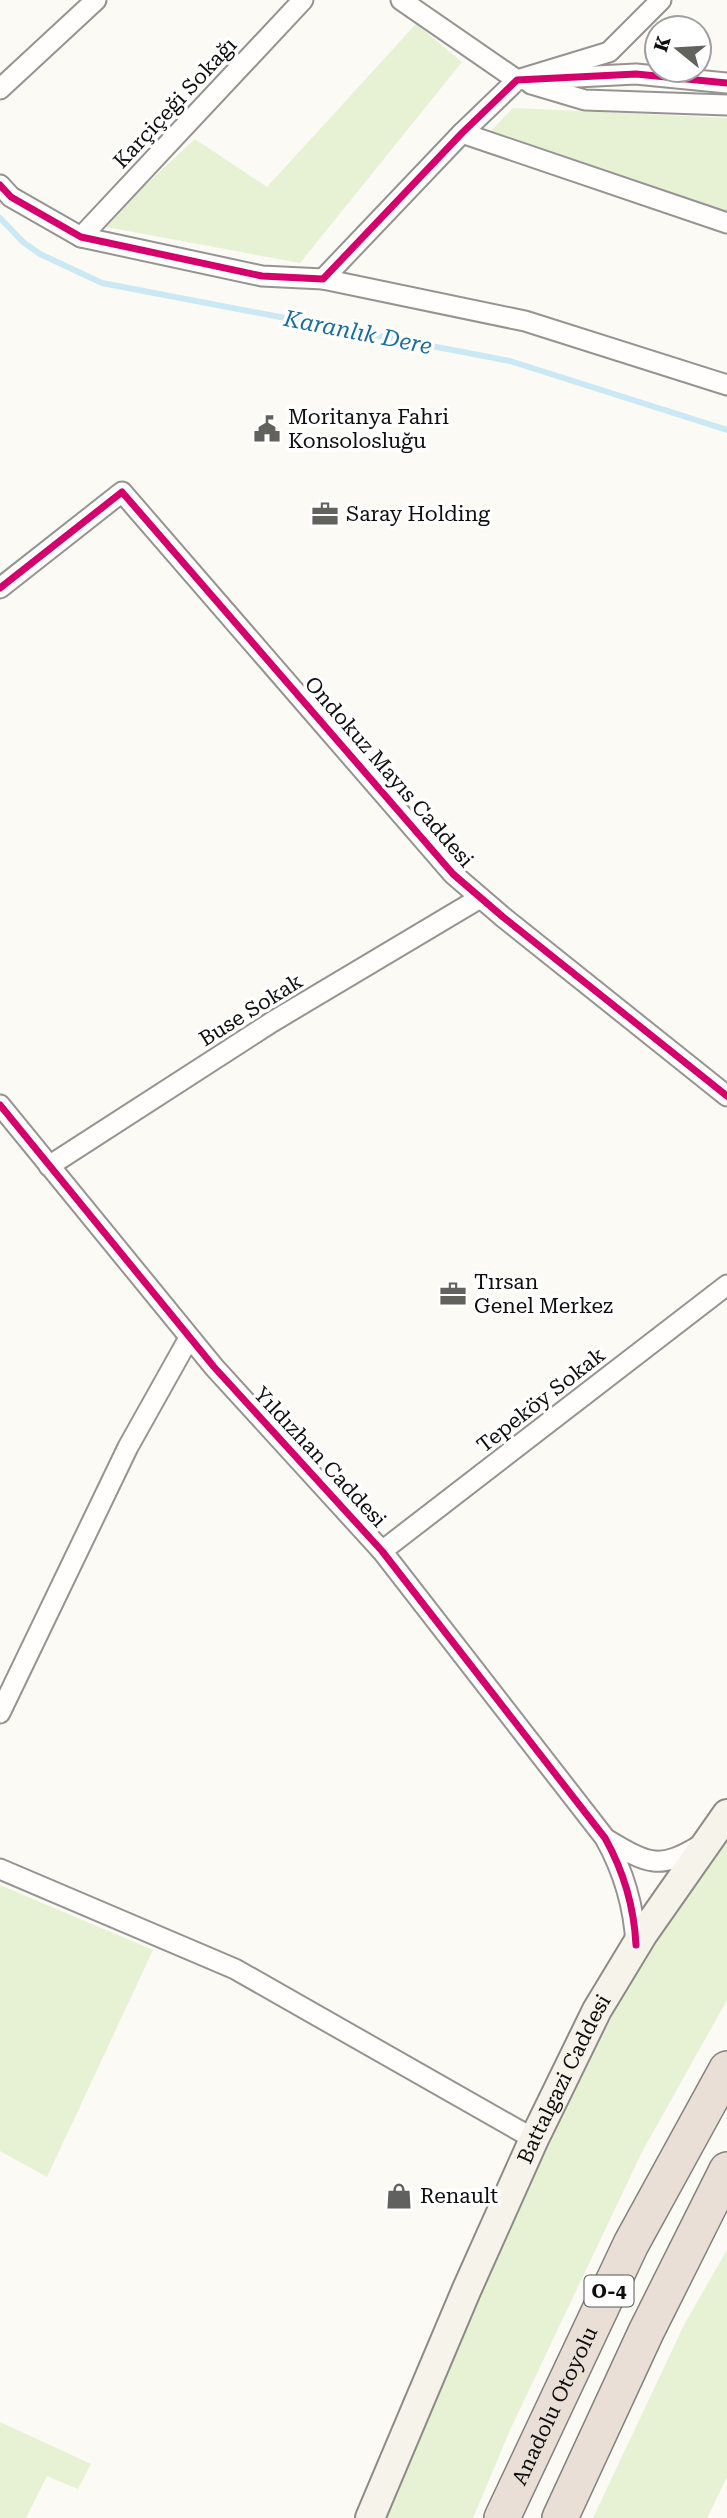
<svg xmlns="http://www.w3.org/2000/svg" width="727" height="2518" font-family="'Roboto Serif',serif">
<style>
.green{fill:#e7f1d4}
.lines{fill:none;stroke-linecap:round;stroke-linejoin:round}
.stream{stroke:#cae9f5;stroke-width:6}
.street-casing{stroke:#959492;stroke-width:23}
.secondary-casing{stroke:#8c8b88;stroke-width:32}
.highway-casing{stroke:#82827f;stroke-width:38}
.street{stroke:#fffefd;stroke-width:19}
.secondary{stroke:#f5f3ea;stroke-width:28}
.highway{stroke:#eadfd6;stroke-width:35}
.cycleway-casing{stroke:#fff;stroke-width:11}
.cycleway{stroke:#d6006c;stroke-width:7}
.labels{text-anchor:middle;stroke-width:7;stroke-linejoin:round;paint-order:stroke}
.shield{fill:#fff;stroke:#565656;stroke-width:2}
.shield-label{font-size:19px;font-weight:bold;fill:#0e0e0e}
.street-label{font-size:21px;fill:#0e0e0e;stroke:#fff}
.poi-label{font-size:21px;fill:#0e0e0e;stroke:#fff;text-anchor:start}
.water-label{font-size:23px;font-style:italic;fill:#176da1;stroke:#fff}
</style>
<rect width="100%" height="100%" fill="#fcfaf4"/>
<g class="green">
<path d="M416 24 462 62 300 263 101 226 195 139 267 187Z"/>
<path d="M513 108 727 118V214L485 137Z"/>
<path d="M727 1837V2000L642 2152 510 2430 473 2518H386L440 2375 548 2146 636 1968Z"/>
<path d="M0 1885 153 1950 47 2177 0 2151Z"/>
<path d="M727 2250V2477L707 2518H593L684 2325Z"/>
<path d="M0 2422 91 2464 78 2489 47 2476 26 2518H0Z"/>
</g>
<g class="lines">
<path class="stream" d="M0 218 23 242 40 254 102 283 510 361 727 430"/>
<g class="street-casing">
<g id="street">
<path d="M401 0 517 80 609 52 661 0"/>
<path d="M531 84 585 100 727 105"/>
<path d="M0 89 96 0"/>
<path d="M462 133 727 223"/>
<path d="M0 185 11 197 81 237 262 276 323 279 462 133 517 80 636 74 727 83"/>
<path d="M81 237 303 0"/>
<path d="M323 279 525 321 727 385"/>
<path d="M0 588 122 492 453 874 503 917 727 1096"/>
<path d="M0 1105 214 1367 382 1551 605 1838C624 1872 634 1905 636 1945"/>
<path d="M49 1166 272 1022 480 898"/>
<path d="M382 1551 727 1285"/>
<path d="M0 1713 128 1447 189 1338"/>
<path d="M606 1839C648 1864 659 1871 702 1844"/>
<path d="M0 1869 235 1969 534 2139"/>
</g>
</g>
<g class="secondary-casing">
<g id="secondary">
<path id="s1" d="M370 2518 466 2291 534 2139 597 2010 643 1934 727 1814"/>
</g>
</g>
<g class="highway-casing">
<g id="highway">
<path id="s2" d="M502 2518 631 2244 727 2069"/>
<path d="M560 2518 646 2332 727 2170"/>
</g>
</g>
<use href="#street" class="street"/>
<use href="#secondary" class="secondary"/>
<use href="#highway" class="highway"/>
<g class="cycleway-casing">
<g id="cycleway">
<path d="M0 185 11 197 81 237 262 276 323 279 462 133 517 80 636 74 727 83"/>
<path d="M0 588 122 492 453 874 503 917 727 1096"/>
<path d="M0 1105 214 1367 382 1551 605 1838C624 1872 634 1905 636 1945"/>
</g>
</g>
<use href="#cycleway" class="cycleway"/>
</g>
<defs>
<g id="civic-bare" transform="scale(2.1)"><path d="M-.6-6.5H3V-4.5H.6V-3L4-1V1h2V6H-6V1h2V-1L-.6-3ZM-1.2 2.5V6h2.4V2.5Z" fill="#61615e" stroke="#fff" stroke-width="2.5" paint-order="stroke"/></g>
<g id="office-bare" transform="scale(2.1)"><path d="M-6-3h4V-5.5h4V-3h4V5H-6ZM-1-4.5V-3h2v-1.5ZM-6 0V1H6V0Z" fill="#61615e" stroke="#fff" stroke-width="2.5" paint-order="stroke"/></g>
<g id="shop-bare" transform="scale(2.1)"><path d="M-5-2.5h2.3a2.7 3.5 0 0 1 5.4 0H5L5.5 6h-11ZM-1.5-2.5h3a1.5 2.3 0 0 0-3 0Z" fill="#61615e" stroke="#fff" stroke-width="2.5" paint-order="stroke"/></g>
</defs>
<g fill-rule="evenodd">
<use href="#civic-bare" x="267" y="429"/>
<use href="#office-bare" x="325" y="514"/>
<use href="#office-bare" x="453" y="1294"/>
<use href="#shop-bare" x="399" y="2196"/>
</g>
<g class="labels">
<rect class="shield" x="584.5" y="2275.5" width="49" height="31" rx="5"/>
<g class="shield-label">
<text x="609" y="2298">O-4</text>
</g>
<g class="street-label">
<text transform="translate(175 103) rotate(-47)" y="7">Karçiçeği Sokağı</text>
<text transform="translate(389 772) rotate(49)" y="7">Ondokuz Mayıs Caddesi</text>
<text transform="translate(251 1010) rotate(-32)" y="7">Buse Sokak</text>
<text transform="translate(541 1400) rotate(-38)" y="7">Tepeköy Sokak</text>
<text transform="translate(320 1457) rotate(47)" y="7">Yıldızhan Caddesi</text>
<text dy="7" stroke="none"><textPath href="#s1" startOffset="480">Battalgazi Caddesi</textPath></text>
<text dy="7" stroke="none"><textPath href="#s2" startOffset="124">Anadolu Otoyolu</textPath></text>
</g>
<g class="poi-label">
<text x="288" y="424">Moritanya Fahri<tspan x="288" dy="24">Konsolosluğu</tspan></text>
<text x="346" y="521">Saray Holding</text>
<text x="474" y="1289">Tırsan<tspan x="474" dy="24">Genel Merkez</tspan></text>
<text x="420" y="2203">Renault</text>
</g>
<g class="water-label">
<text transform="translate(358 332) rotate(11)" y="8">Karanlık Dere</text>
</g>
</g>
<g transform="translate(678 49) rotate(288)"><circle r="33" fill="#ffffff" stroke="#9f9f9f" stroke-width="2"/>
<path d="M0-5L12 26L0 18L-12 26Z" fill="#61615e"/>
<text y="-10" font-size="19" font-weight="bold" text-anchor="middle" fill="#0e0e0e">K</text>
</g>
</svg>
